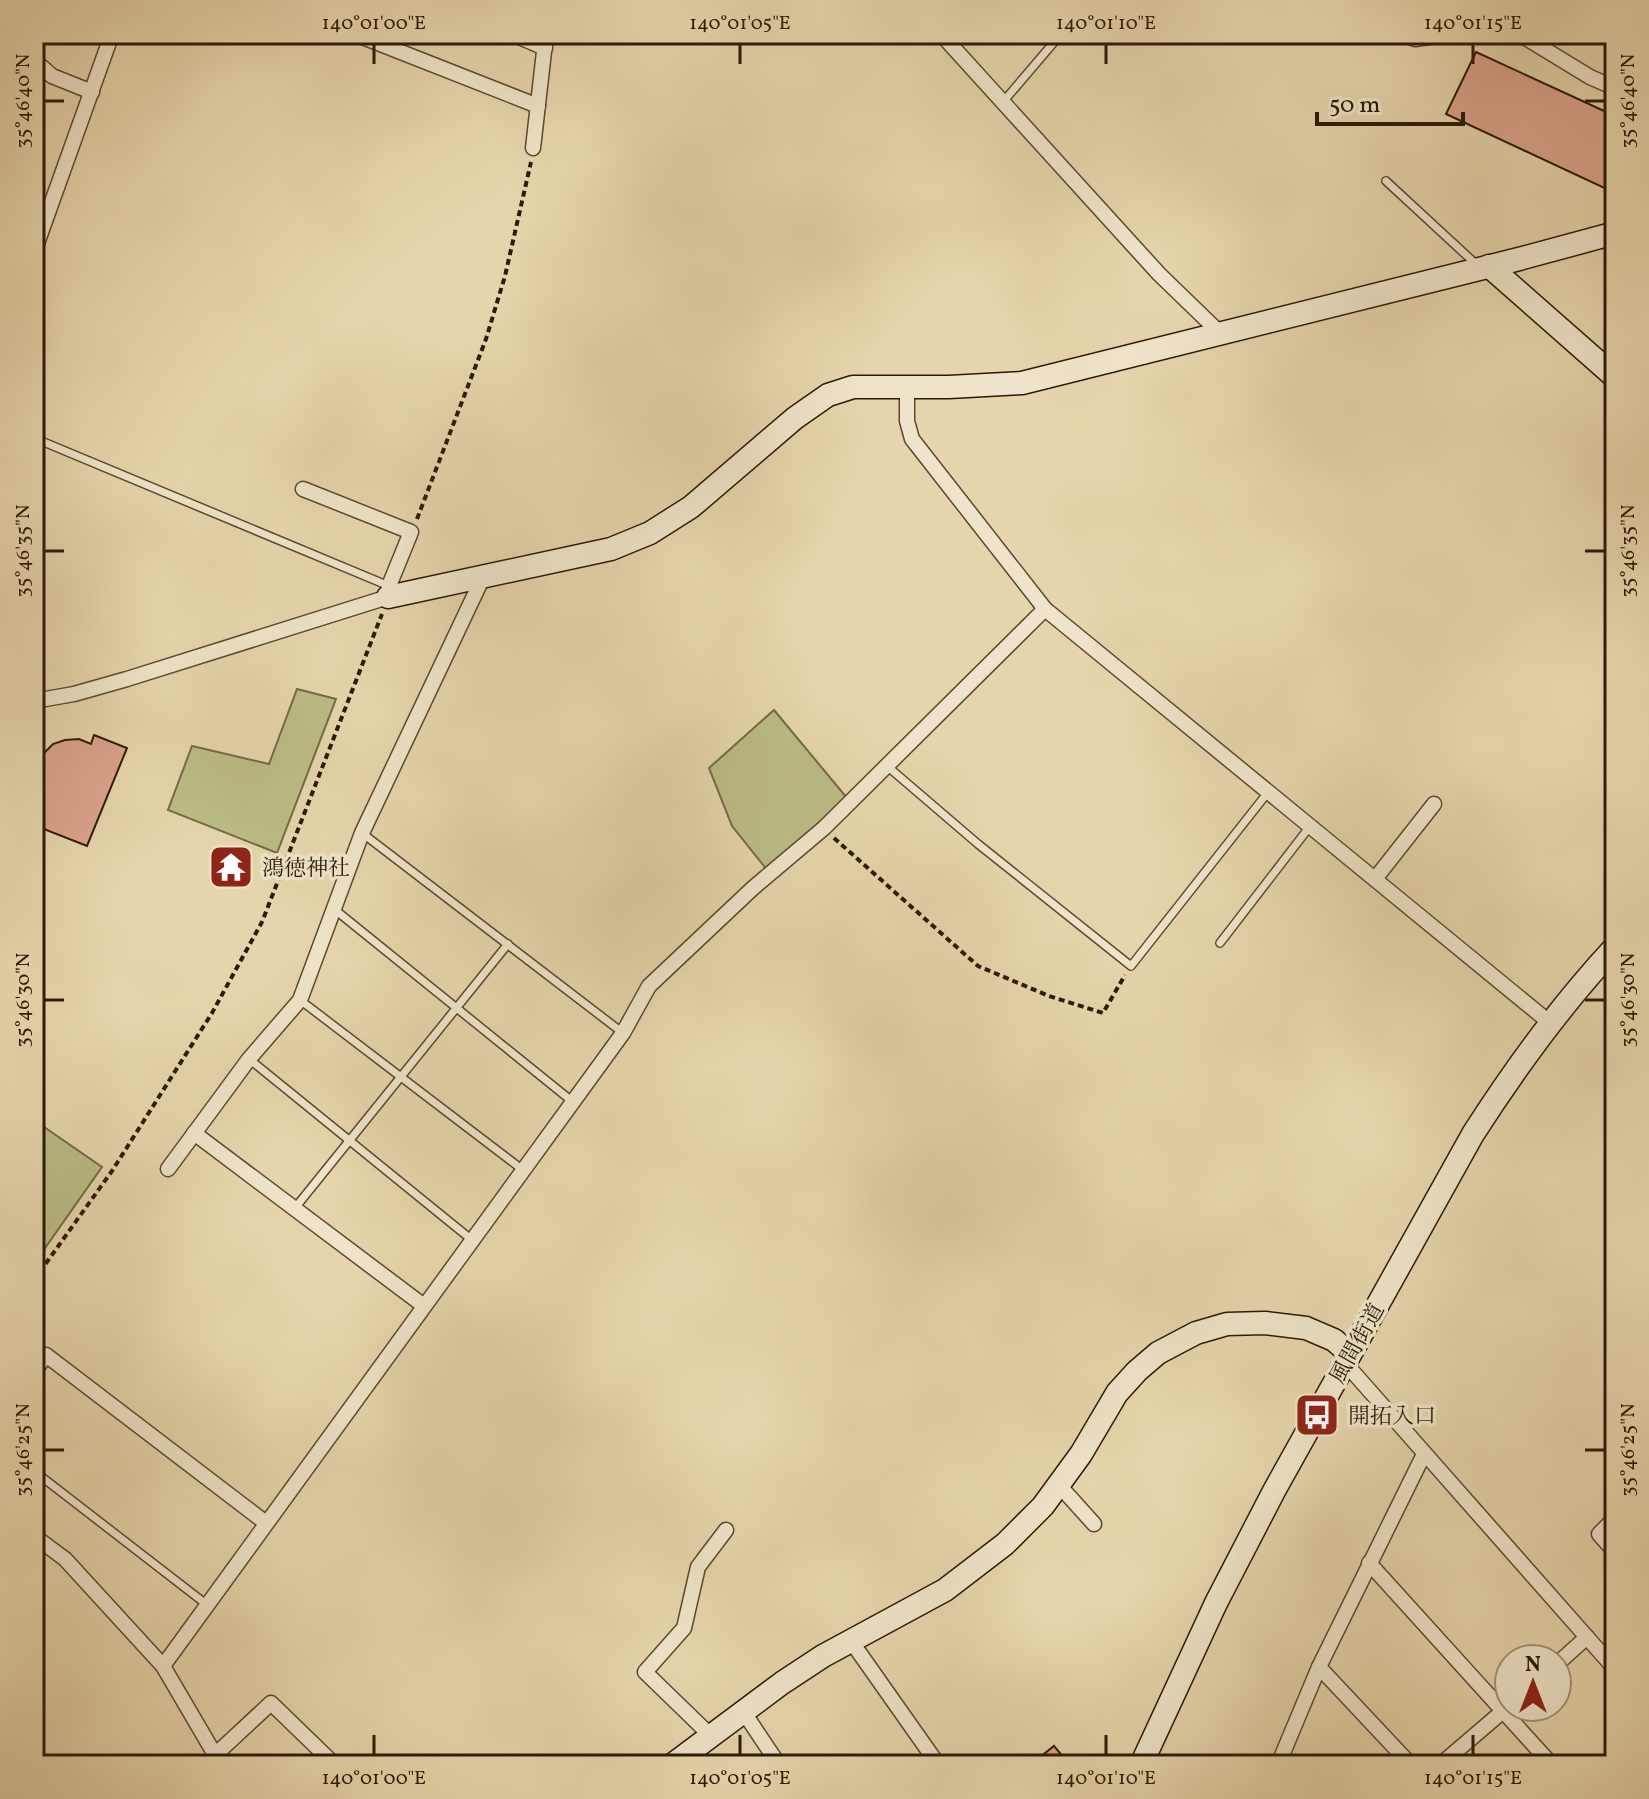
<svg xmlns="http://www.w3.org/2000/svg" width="1649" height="1799" font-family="Vollkorn,'Noto Serif JP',serif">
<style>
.green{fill:#bbbc86;stroke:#736b46;stroke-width:2}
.building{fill:#dba38c;stroke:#2b1a07;stroke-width:2}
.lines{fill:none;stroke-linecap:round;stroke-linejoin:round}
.lane-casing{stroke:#5a4930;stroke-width:10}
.street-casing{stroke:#5a4930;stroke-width:17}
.secondary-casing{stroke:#2b1a07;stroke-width:25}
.path{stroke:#2b1a07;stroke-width:4;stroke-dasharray:6 4;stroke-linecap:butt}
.lane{stroke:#efe4c9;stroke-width:7}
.street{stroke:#efe4c9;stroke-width:14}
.secondary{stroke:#efe4c9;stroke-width:22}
.ticks{fill:none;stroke:#2b1a07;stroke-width:3}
.labels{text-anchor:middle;stroke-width:7;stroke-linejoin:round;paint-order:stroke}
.poi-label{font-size:22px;fill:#2b1a07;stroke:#efe4c9;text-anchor:start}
.street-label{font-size:22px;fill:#2b1a07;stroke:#efe4c9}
.neatline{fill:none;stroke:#2b1a07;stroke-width:3}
.ticks-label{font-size:20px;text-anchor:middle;fill:#2b1a07}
</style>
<rect width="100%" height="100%" fill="#e6d5ac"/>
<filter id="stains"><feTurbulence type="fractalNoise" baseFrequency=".0025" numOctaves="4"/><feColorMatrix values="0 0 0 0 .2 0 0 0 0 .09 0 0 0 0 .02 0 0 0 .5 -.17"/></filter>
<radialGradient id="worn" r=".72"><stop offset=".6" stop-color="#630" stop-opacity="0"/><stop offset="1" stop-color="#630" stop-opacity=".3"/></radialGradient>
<g class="green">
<path d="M297 689 336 699 277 853 168 810 192 746 269 764Z"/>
<path d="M774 710 847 798 767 870 732 826 709 768Z"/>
<path d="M34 1120 102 1167 38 1258 34 1255Z"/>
</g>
<g class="building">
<path d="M1476 52 1615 116V193L1446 114Z"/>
<path d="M94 735 127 748 87 846 36 826 41 812 34 810V752L42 755 53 744 65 740 79 739 91 744Z"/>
<path d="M1054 1746 1070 1765H1030Z"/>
</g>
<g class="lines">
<g class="lane-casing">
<g id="lane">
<path d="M1003 102 1061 34"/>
<path d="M1386 181 1478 266"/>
<path d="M34 438 389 586"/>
<path d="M887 766 978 844 1131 966 1269 791"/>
<path d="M362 833 623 1033"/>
<path d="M334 909 573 1102"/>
<path d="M1220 943 1311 825"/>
<path d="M300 1000 523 1170"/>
<path d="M249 1059 472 1240"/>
<path d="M295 1208 508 944"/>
<path d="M34 1471 206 1604"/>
</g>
</g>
<g class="street-casing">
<g id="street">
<path d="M355 34 538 106"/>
<path d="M512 34 545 48"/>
<path d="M941 34 1159 274 1221 334"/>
<path d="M1401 34 1415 39 1448 34"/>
<path d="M1514 34 1526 38 1590 77 1615 88"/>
<path d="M34 64 42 67 52 76 92 92"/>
<path d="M533 148 546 34"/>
<path d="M34 252 112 34"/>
<path d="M907 387V421L912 439 1045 609 1549 1022"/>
<path d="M34 701 74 694 127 679 388 597 389 586 411 532 303 489"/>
<path d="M1375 879 1434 804"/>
<path d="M194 1133 424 1306"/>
<path d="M168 1169 249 1059 300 1000 362 833 484 575"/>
<path d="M1341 1367 1353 1372 1615 1669"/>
<path d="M34 1372 46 1355 266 1523"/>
<path d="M1058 1484 1094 1524"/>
<path d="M1615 1518 1599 1534 1615 1552"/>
<path d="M34 1536 65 1559 163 1666 221 1765"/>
<path d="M1369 1563 1552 1765"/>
<path d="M851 1641 937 1763"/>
<path d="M1557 1664 1587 1637"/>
<path d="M163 1666 623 1033 649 986 753 888 824 828 1045 609"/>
<path d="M1319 1667 1411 1765"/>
<path d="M743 1711 779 1765"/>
<path d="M710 1735 645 1672 684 1628 698 1567 726 1530"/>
<path d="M215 1755 271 1703 335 1765"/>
<path d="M1278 1765 1319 1667 1424 1454"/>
<path d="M1440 1765 1509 1706"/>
</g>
</g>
<g class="secondary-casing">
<g id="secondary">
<path d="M1489 266 1615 377"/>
<path d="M388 597 611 549 650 533 691 507 795 418 828 395 853 387H949L1022 383 1519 259 1615 233"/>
<path d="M672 1765 782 1683 823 1656 945 1590 1005 1544 1043 1506 1081 1454 1117 1393 1137 1371 1158 1353 1196 1333 1227 1324 1265 1323 1306 1328 1334 1340 1349 1353"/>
<path d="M1141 1765 1216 1603 1274 1491 1473 1134C1516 1067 1561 1005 1615 947"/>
</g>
</g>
<g class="path">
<path d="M417 519 486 339 505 276 531 162"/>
<path d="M834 838 978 966 1049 996 1103 1013 1125 975"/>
<path d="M34 1280 112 1171 212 1013 262 922 382 614"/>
<path d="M34 1325 42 1342"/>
</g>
<use href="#lane" class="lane"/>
<use href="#street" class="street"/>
<use href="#secondary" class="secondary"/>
</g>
<path class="ticks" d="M374 44V64M740 44V64M1106 44V64M1473 44V64M44 101H64M1585 101H1605M44 551H64M1585 551H1605M44 1000H64M1585 1000H1605M44 1450H64M1585 1450H1605M374 1735V1755M740 1735V1755M1106 1735V1755M1473 1735V1755"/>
<defs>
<g id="temple-square" transform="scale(2.3)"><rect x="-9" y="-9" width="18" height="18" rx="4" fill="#8f2418" stroke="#efe4c9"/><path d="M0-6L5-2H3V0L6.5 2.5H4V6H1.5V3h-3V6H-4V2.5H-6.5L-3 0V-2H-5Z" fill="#fff"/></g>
<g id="bus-square" transform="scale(2.3)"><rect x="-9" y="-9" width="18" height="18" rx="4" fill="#8f2418" stroke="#efe4c9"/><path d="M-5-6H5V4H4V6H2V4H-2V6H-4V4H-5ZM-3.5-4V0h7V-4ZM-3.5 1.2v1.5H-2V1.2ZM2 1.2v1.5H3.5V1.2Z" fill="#fff"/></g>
</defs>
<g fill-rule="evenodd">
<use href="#temple-square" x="231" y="867"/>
<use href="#bus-square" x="1317" y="1415"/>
</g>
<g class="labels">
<g class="poi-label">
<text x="262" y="875">鴻徳神社</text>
<text x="1348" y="1423">開拓入口</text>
</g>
<g class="street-label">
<text transform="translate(1356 1343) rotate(-61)" y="8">風間街道</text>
</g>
</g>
<rect width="1649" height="1799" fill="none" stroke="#e6d5ac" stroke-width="88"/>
<g transform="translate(1533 1683)"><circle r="38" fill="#efe4c9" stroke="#a1937b" stroke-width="2"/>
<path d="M0-6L14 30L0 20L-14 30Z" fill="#8f2418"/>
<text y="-12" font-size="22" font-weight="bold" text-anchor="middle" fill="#2b1a07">N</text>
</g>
<path d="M1317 112v12h146v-12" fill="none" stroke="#2b1a07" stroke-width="4"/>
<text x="1329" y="112" font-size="24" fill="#2b1a07" stroke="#efe4c9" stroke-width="6" paint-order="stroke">50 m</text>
<rect x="44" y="44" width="1561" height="1711" class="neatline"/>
<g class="ticks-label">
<text x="374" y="29">140°01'00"E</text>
<text x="740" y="29">140°01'05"E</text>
<text x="1106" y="29">140°01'10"E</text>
<text x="1473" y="29">140°01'15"E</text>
<text transform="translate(22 101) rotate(-90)" y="7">35°46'40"N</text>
<text transform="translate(1627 101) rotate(-90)" y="7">35°46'40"N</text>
<text transform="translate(22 551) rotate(-90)" y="7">35°46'35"N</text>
<text transform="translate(1627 551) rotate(-90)" y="7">35°46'35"N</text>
<text transform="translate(22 1000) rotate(-90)" y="7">35°46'30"N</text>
<text transform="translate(1627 1000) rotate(-90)" y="7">35°46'30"N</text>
<text transform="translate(22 1450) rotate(-90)" y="7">35°46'25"N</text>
<text transform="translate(1627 1450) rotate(-90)" y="7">35°46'25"N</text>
<text x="374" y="1784">140°01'00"E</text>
<text x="740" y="1784">140°01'05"E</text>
<text x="1106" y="1784">140°01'10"E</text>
<text x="1473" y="1784">140°01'15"E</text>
</g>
<rect width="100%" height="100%" filter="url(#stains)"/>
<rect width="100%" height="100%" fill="url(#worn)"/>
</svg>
